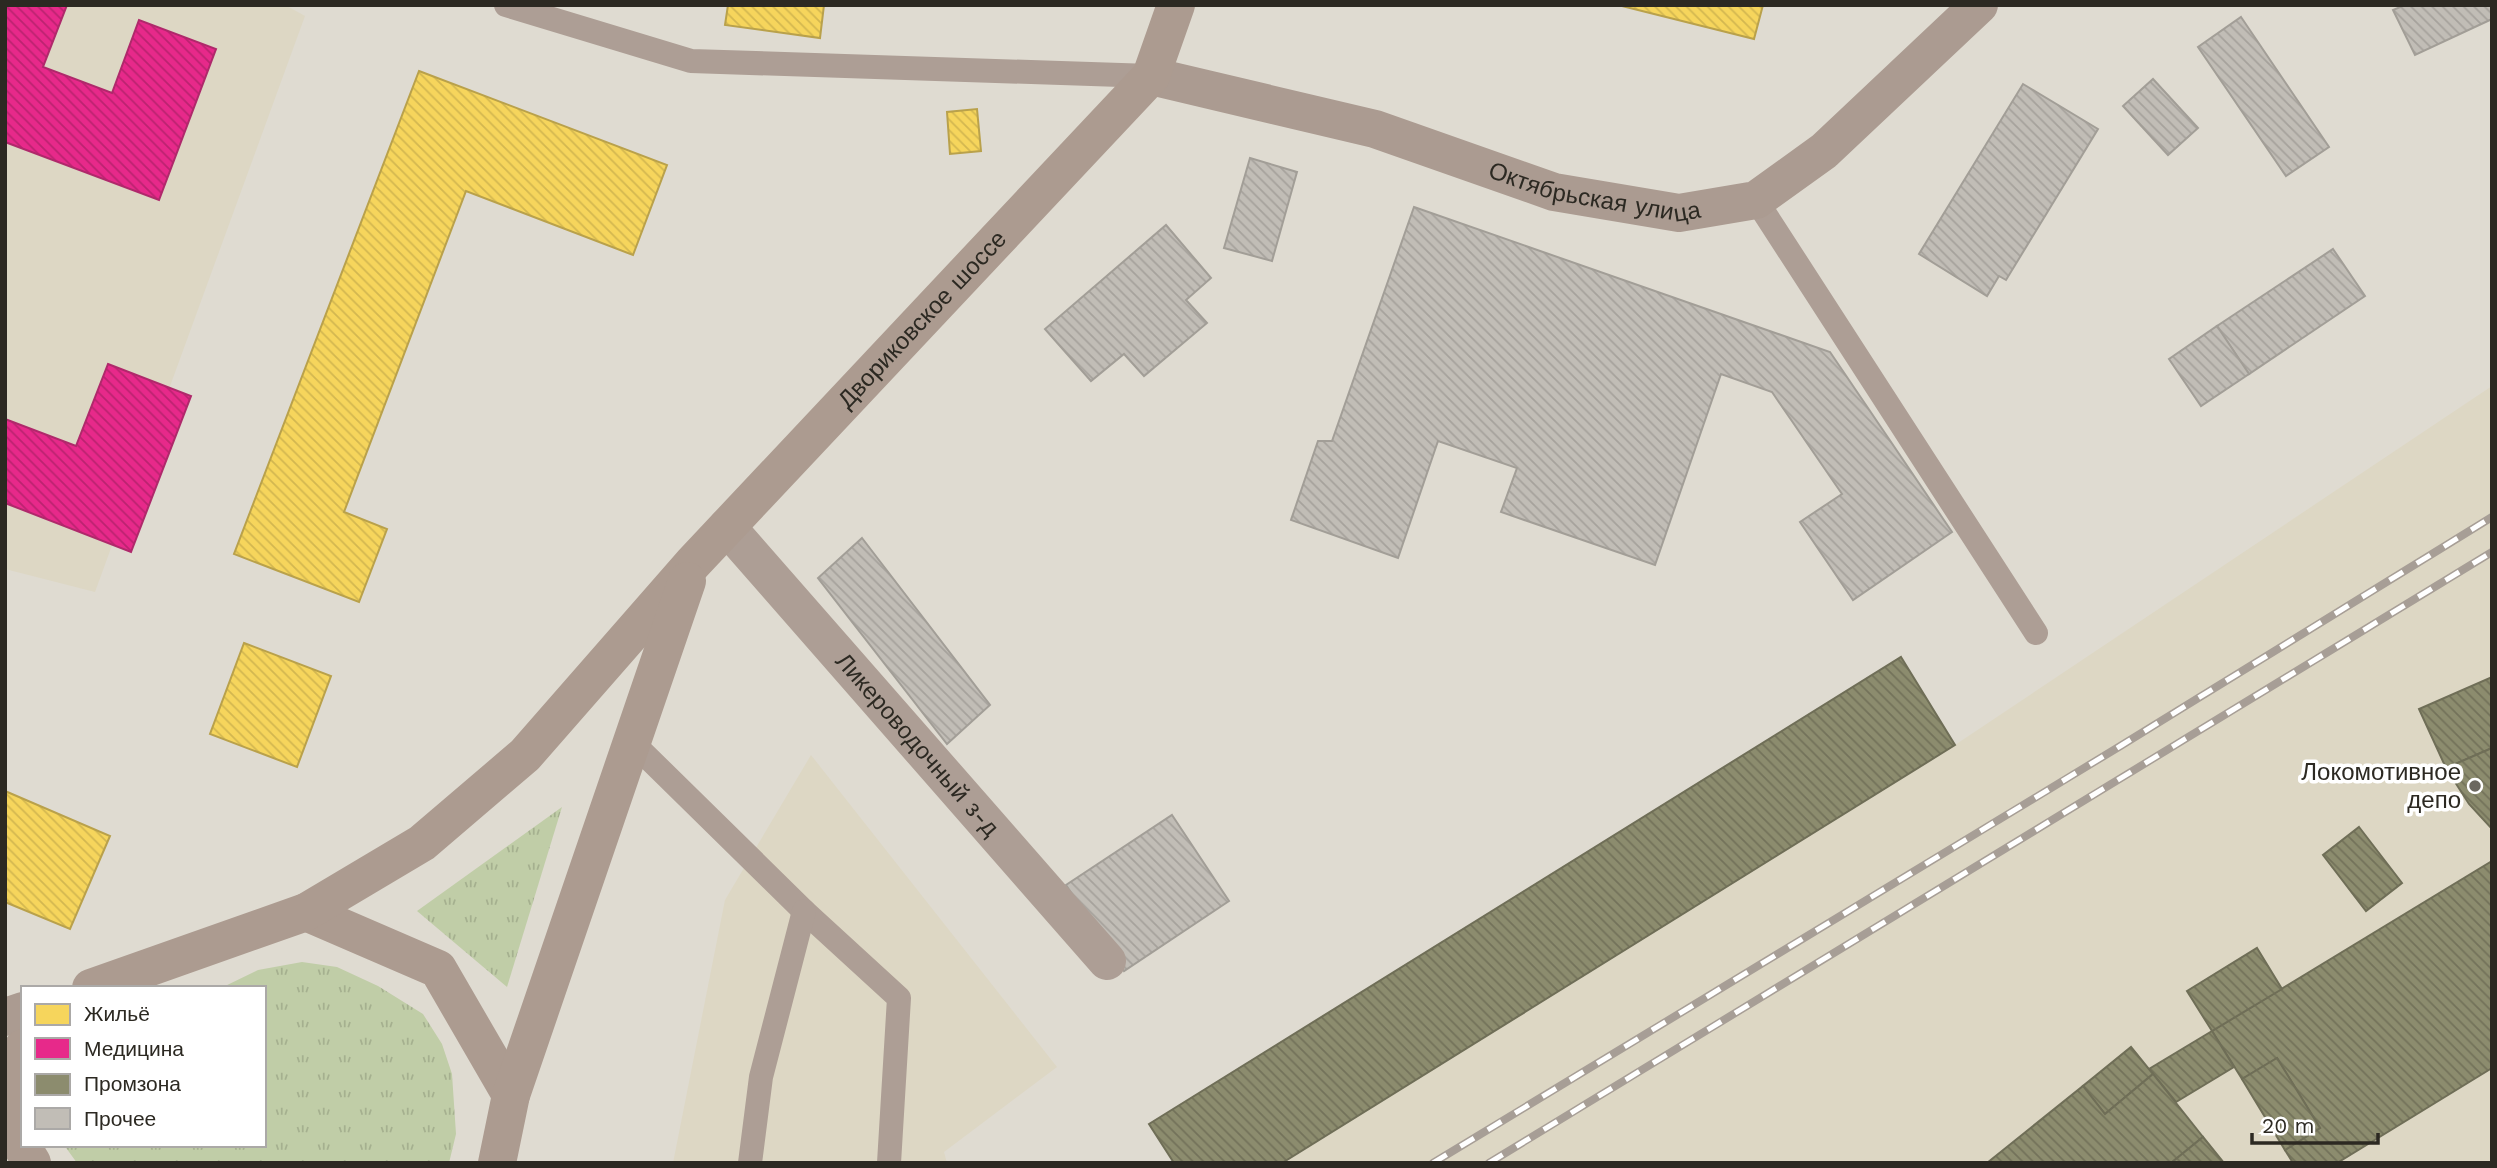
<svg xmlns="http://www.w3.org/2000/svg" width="2497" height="1168" font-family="'Work Sans',sans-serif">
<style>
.built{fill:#ddd7c4}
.grass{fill:url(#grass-tufts)}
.homes{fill:url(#homes-back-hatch);stroke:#b9a14b;stroke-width:2}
.health{fill:url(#health-back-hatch);stroke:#af296b;stroke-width:2}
.industry{fill:url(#industry-back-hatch);stroke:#6f6e57;stroke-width:2}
.building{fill:url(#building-back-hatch);stroke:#a29e97;stroke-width:2}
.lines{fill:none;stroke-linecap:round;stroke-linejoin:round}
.lane{stroke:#ad9e95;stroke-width:24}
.street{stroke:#ad9e95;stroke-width:38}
.secondary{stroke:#ab9b91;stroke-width:38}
.primary{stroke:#ac9b90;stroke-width:38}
.rail-casing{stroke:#a79e96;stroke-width:8}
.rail{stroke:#fff;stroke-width:5;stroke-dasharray:16;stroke-linecap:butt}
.poi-dot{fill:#6b675f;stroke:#fff;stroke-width:2.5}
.labels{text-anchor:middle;stroke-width:7;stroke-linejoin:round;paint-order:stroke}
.street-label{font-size:24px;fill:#2c2922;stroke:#fff}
.poi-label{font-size:24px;fill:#2c2922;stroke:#fff;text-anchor:end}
</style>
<defs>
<pattern id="grass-tufts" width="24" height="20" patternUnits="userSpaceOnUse" patternTransform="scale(1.75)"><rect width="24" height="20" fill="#c0cda7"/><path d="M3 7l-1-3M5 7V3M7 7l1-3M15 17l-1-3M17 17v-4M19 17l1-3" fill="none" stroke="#a5b08f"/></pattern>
<pattern id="homes-back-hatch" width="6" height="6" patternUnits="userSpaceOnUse" patternTransform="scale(1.75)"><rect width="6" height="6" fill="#f6d55c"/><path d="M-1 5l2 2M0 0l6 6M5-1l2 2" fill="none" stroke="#d3b750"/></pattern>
<pattern id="health-back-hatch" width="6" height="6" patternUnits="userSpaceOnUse" patternTransform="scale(1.75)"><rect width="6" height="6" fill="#e7298a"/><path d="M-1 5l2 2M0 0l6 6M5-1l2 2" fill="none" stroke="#bb2370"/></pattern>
<pattern id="industry-back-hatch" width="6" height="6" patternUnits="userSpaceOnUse" patternTransform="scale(1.75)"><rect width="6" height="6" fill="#8c8c6e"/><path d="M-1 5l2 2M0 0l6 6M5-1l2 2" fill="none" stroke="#73725a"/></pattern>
<pattern id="building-back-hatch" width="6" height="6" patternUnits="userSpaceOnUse" patternTransform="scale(1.75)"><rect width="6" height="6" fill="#c1bdb6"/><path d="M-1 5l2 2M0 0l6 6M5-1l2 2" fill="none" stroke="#a6a29c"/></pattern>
</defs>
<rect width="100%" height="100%" fill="#dfdbd1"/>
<g class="built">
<path d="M5 5H285L305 16 95 592 5 569Z"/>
<path d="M2492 386V1163H1281L1919 765 1955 745Z"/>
<path d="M811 755 1057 1067 944 1152 947 1163H673L725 900Z"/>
</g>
<g class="grass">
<path d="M562 807 507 987 417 911Z"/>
<path d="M302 962 337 967 378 986 423 1014 442 1044 452 1074 456 1134 449 1163H77L64 1145H264V988H221L258 970Z"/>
</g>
<g class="homes">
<path d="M728 5H824L820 38 725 25Z"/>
<path d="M1618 5H1763L1754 39Z"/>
<path d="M419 71 667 165 633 255 466 191 344 512 387 529 359 602 234 554Z"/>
<path d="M977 109 981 151 950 154 947 112Z"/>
<path d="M244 643 331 676 297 767 210 734Z"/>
<path d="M5 791 110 836 70 929 5 902Z"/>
</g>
<g class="health">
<path d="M5 5H67L43 67 112 93 139 20 216 49 159 200 5 142Z"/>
<path d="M108 364 191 396 131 552 5 503V419L76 446Z"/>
</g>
<g class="industry">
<path d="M1901 657 1955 745 1282 1163H1174L1149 1124Z"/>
<path d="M2492 677V748L2446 768 2419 709Z"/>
<path d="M2492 748V829L2469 804 2446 768Z"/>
<path d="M2359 827 2402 883 2366 911 2323 855Z"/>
<path d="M2492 861V1068L2337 1163H2293L2285 1150 2320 1128 2277 1058 2242 1079 2212 1031Z"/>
<path d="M2257 948 2282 989 2212 1031 2187 991Z"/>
<path d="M2212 1031 2234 1067 2176 1102 2149 1069Z"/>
<path d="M2131 1047 2153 1074 2105 1114 2083 1086Z"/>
<path d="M2277 1058 2320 1128 2285 1150 2242 1079Z"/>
<path d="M2153 1074 2203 1137 2171 1163H1987L2083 1086 2105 1114Z"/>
<path d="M2203 1137 2224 1163H2171Z"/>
</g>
<g class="building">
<path d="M2405 5H2492V19L2415 55 2393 10Z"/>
<path d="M2241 17 2329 147 2286 176 2198 47Z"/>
<path d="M2153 79 2198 128 2168 155 2123 106Z"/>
<path d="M2023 84 2098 129 2006 280 1999 276 1987 296 1919 254Z"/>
<path d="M1250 158 1297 172 1272 261 1224 248Z"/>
<path d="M1414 207 1830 352 1952 532 1853 600 1800 522 1842 494 1772 392 1721 374 1655 565 1501 512 1517 468 1438 441 1398 558 1291 520 1318 441H1332Z"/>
<path d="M1166 225 1211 278 1186 300 1207 323 1144 376 1124 354 1091 381 1045 329Z"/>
<path d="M2333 249 2365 296 2249 374 2217 326Z"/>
<path d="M2217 326 2249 374 2201 406 2169 359Z"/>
<path d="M862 538 990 705 947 744 818 578Z"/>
<path d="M1172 815 1229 901 1124 971 1066 885Z"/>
</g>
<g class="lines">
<g class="lane">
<path d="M506 5 691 61 1151 76"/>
<path d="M1756 200 2036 633"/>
<path d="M632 742 804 911 899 998 889 1163"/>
<path d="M750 1163 761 1077 804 911"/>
</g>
<path class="street" id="s1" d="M727 527 1107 961"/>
<g class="secondary">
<path id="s2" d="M1151 76 1375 129 1554 192 1679 213 1756 200 1824 151 1979 5"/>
<path d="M5 1017 23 1011"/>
</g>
<g class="primary">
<path d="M306 912 438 969 511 1095"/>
<path id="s3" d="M91 988 306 912 422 843 525 755 693 563 1151 76 1176 5"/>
<path d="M23 1048 16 1067 18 1140 32 1163"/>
<path d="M497 1163 511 1095 687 581"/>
</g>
<g class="rail-casing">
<g id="rail">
<path d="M1433 1163 2122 745 2492 517"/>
<path d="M1489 1163 2492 552"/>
</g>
</g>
<use href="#rail" class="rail"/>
</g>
<circle class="poi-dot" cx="2475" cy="786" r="7"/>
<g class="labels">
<g class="street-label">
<text dy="8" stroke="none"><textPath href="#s2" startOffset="460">Октябрьская улица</textPath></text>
<text dy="8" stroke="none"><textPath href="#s3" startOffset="1088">Двориковское шоссе</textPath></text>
<text dy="8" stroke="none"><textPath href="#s1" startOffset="289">Ликероводочный з-д</textPath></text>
</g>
<g class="poi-label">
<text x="2461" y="780">Локомотивное<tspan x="2461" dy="28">депо</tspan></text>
</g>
</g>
<rect width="2497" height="1168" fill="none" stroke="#2c2922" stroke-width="14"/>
<rect x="21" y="986" width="245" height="161" fill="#ffffff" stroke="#aba9a7" stroke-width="2"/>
<rect x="35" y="1004" width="35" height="21" fill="#f6d55c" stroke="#aba9a7" stroke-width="2"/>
<text x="84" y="1021" font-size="21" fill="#2c2922">Жильё</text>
<rect x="35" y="1038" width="35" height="21" fill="#e7298a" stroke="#aba9a7" stroke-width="2"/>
<text x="84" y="1056" font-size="21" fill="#2c2922">Медицина</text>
<rect x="35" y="1074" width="35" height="21" fill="#8c8c6e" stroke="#aba9a7" stroke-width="2"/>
<text x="84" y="1091" font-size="21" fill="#2c2922">Промзона</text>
<rect x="35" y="1108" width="35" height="21" fill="#c1bdb6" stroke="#aba9a7" stroke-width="2"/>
<text x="84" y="1126" font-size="21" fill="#2c2922">Прочее</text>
<path d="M2252 1133v10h126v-10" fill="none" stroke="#2c2922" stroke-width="3.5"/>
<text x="2262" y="1133" font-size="21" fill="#2c2922" stroke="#ffffff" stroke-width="5" paint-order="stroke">20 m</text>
</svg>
